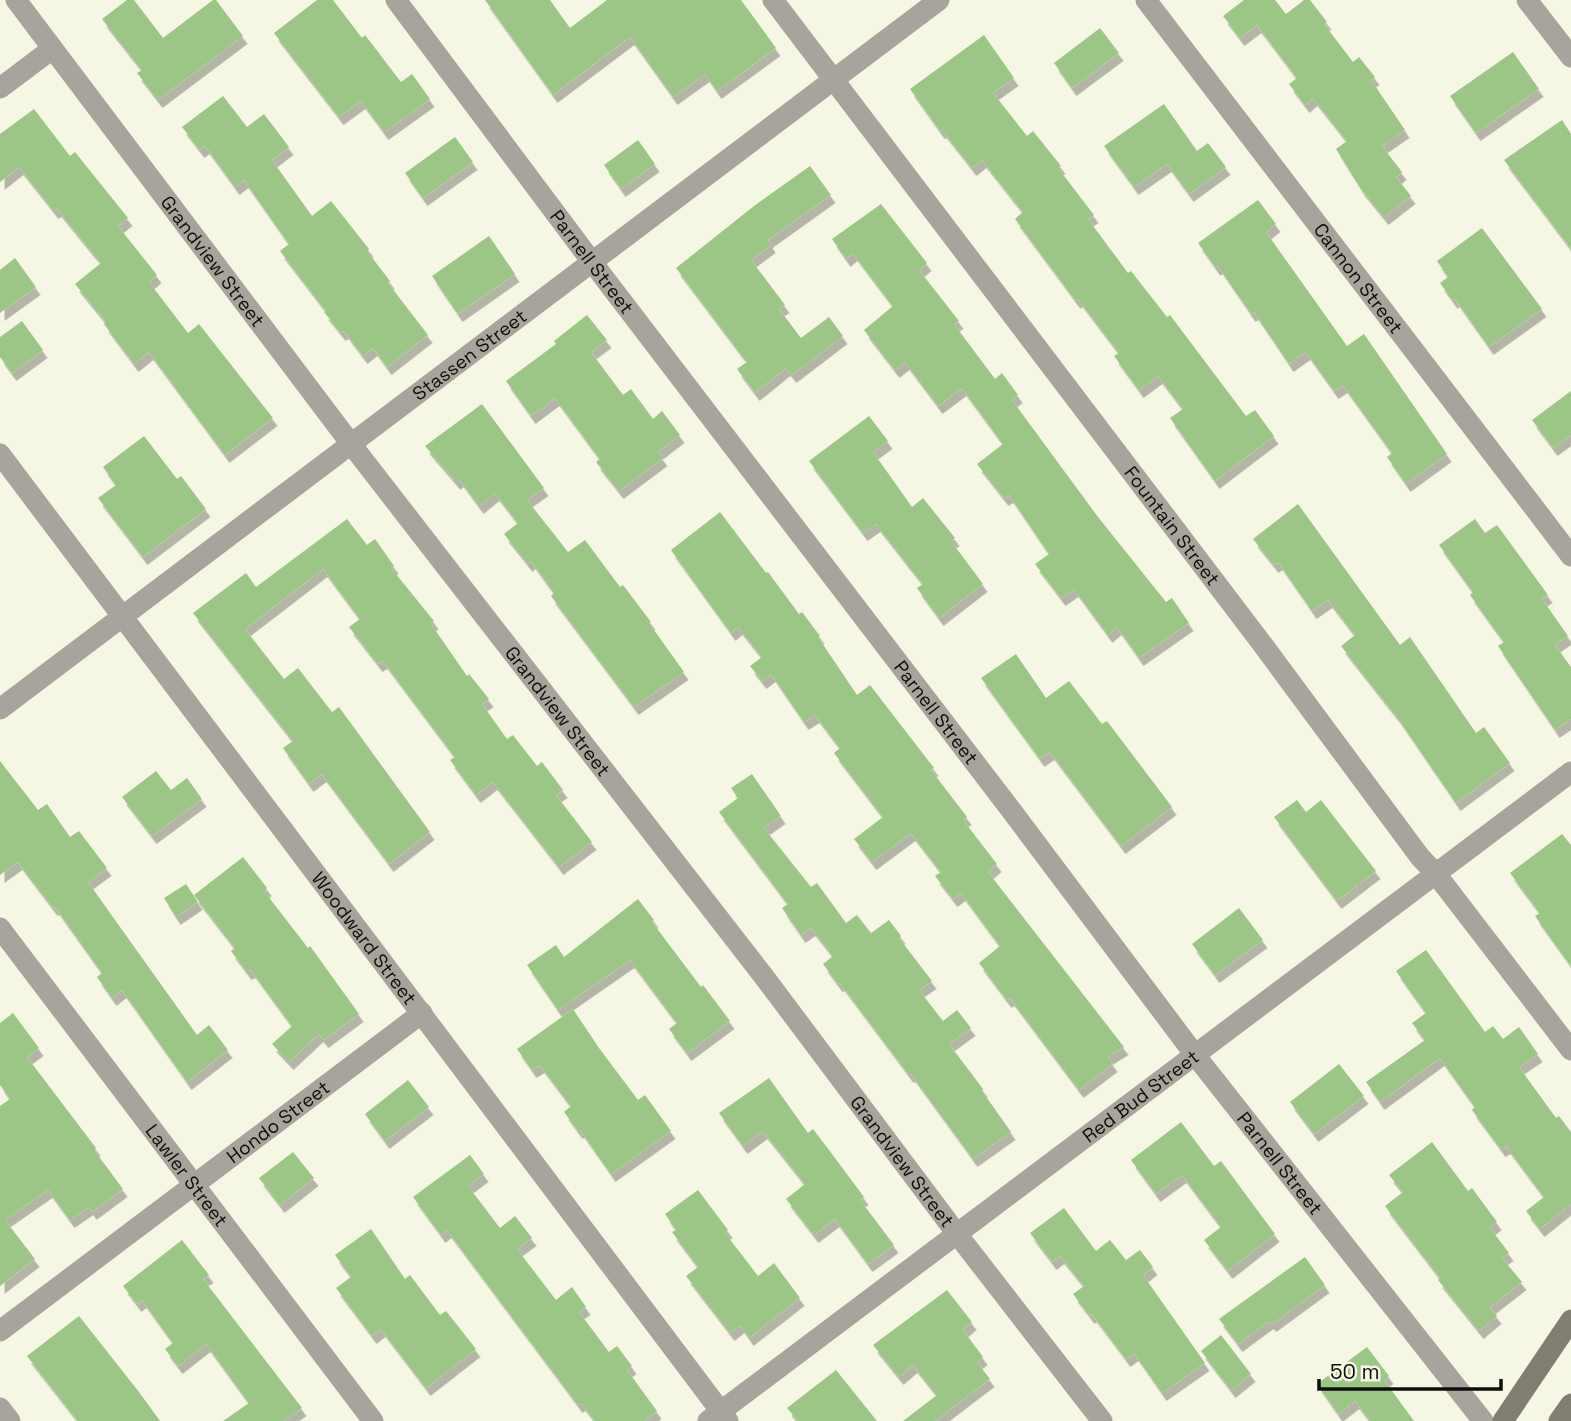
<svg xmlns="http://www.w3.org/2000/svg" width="1571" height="1421" font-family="'Space Grotesk',sans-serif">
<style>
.building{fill:#9cc685;filter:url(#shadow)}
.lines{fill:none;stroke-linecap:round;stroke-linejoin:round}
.minor{stroke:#a7a49d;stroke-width:21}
.secondary{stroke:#827d73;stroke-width:21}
.labels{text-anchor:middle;stroke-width:5;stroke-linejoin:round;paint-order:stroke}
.street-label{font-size:19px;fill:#0f0f09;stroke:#f5f7e4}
</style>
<defs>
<filter id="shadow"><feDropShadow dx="4.5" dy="8" stdDeviation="0" flood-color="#0004"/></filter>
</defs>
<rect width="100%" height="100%" fill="#f5f7e4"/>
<g class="building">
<path d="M127 0H134L163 38 213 0H216L243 36 158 100 137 73 142 70 102 19Z"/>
<path d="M317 0H333L362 38 365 35 401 82 412 74 430 99 384 132 361 101 339 117 274 33Z"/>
<path d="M485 0H550L570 28 607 0H741L776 48 717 91 705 74 673 97 630 37 553 95Z"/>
<path d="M1244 0H1275L1286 14 1304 0H1310L1327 22 1324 24 1353 62 1359 57 1375 77 1371 80 1405 130 1382 146 1402 172 1396 177 1411 196 1384 217 1361 189 1336 149 1347 141 1313 98 1305 105 1289 84 1297 78 1257 25 1240 38 1223 16Z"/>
<path d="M1100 28 1119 53 1072 88 1054 63Z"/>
<path d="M984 35 1014 78 993 93 1027 136 1033 131 1061 166 1058 168 1094 215 1088 219 1128 273 1131 271 1167 317 1170 315 1246 416 1255 410 1274 436 1215 481 1170 418 1183 409 1158 376 1139 390 1114 356 1119 353 1078 299 1076 301 1015 219 1023 212 982 160 972 168 942 130 940 131 910 89Z"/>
<path d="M1513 52 1539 89 1476 133 1450 96Z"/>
<path d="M223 96 247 127 264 114 289 147 272 160 312 216 331 201 369 249 367 251 390 281 388 283 428 335 387 367 373 348 363 356 344 331 341 333 324 312 326 311 280 251 289 244 244 180 235 187 205 146 200 150 182 127Z"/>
<path d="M1164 104 1197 151 1208 143 1226 167 1189 194 1167 164 1134 187 1104 146Z"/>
<path d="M34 109 70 156 75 152 128 218 118 226 157 275 149 282 188 333 199 324 273 418 225 455 149 352 134 364 104 324 106 322 75 284 101 263 57 209 54 211 19 167 0 182V134Z"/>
<path d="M1562 120 1571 134V249L1504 160Z"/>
<path d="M455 137 473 162 423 198 405 173Z"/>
<path d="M638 140 655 164 621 189 604 165Z"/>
<path d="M810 166 831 195 768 240 771 245 751 260 785 305 779 309 801 338 829 317 843 336 792 375 786 368 755 393 737 369 747 362 676 268 754 206Z"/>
<path d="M1258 200 1276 224 1266 232 1347 346 1364 334 1447 454 1406 484 1387 457 1392 453 1343 385 1334 391 1306 352 1289 364 1254 312 1251 314 1218 266 1216 268 1198 243Z"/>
<path d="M881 204 927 263 919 270 959 321 954 324 995 379 1002 373 1018 395 1012 400 1098 517 1166 602 1172 598 1189 623 1139 658 1117 627 1108 635 1074 589 1061 598 1035 564 1049 554 1009 495 1004 498 977 464 1003 444 962 388 938 406 905 362 895 370 864 330 893 306 853 253 846 259 832 239Z"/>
<path d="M1482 228 1542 309 1489 347 1455 299 1453 301 1440 283 1448 277 1437 261Z"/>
<path d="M489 236 515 274 458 314 432 276Z"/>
<path d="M15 258 36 287 0 313V270Z"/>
<path d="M587 315 607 340 591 352 623 395 631 389 653 419 662 411 680 435 658 452 663 458 619 491 596 462 600 459 555 398 531 416 506 381 556 344 554 341Z"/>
<path d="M22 321 43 350 12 373 0 357V337Z"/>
<path d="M1571 391V435L1553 448 1532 420Z"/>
<path d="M482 404 544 488 527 500 568 552 585 540 620 587 623 585 651 622 649 623 684 672 634 707 551 596 554 593 531 561 528 564 504 534 518 523 495 493 479 506 459 479 456 482 425 446Z"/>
<path d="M869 416 888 441 873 452 912 507 923 498 955 538 951 541 983 584 939 618 917 588 923 584 876 524 863 533 809 461Z"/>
<path d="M144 436 177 479 181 476 206 509 143 557 98 498 116 485 103 467Z"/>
<path d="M1298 504 1400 645 1410 637 1476 733 1484 727 1510 763 1456 803 1397 717 1341 646 1355 635 1328 600 1312 611 1278 562 1274 565 1253 539Z"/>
<path d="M720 512 766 573 768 572 799 614 802 612 820 636 818 637 857 695 870 685 934 768 931 770 967 817 963 820 997 864 988 872 1124 1047 1108 1057 1113 1064 1079 1090 1010 998 1007 1000 979 963 1000 946 961 893 953 899 935 876 941 872 911 833 872 862 854 839 883 817 834 753 840 748 815 715 804 722 771 674 762 681 750 666 762 657 738 627 731 633 671 550Z"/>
<path d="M347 519 367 545 375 539 394 566 391 568 434 621 431 624 467 676 469 674 489 699 482 704 507 739 513 735 537 766 542 762 563 790 556 795 592 842 559 867 493 782 476 795 450 760 455 757 383 661 378 664 349 627 360 619 323 569 245 629 284 679 298 668 332 712 339 707 430 832 389 864 322 774 309 784 283 748 293 741 193 613 246 573 256 587Z"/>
<path d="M1475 519 1485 533 1497 525 1548 595 1542 599 1568 636 1555 645 1571 667V719L1555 730 1498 646 1504 642 1470 595 1473 592 1439 545Z"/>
<path d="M1016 654 1046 698 1069 681 1102 724 1107 721 1172 807 1121 846 1050 752 1040 759 981 678Z"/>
<path d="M0 761 38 810 47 804 70 837 79 831 107 868 88 882 197 1035 209 1025 228 1050 187 1082 122 990 112 998 97 977 102 973 55 907 53 908 18 862 0 875Z"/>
<path d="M156 771 171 790 187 778 202 799 152 836 122 797Z"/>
<path d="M752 774 781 816 764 828 811 887 817 883 846 923 857 915 871 933 889 920 901 936 899 938 932 981 919 990 943 1021 957 1010 971 1028 949 1044 983 1089 982 1091 1011 1132 973 1159 911 1074 909 1075 840 983 838 984 823 964 833 956 811 928 801 935 782 908 788 904 719 812 738 798 731 788Z"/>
<path d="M1297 800 1306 812 1321 800 1376 871 1337 901 1274 817Z"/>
<path d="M1562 834 1571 845V966L1535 916 1540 913 1510 873Z"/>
<path d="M243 857 267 888 264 891 308 948 310 946 359 1014 324 1040 319 1034 289 1062 272 1044 292 1026 251 970 247 972 231 951 235 948 194 895Z"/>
<path d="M186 884 198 902 176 917 164 898Z"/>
<path d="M638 899 654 920 652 922 701 987 703 985 730 1021 687 1053 669 1029 677 1023 630 960 558 1010 527 965 556 945 564 957Z"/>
<path d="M1239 908 1263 940 1215 975 1192 944Z"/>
<path d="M1426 950 1485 1032 1493 1026 1503 1039 1519 1027 1538 1054 1519 1067 1556 1118 1559 1116 1571 1132V1204L1540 1229 1526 1211 1544 1197 1506 1146 1501 1149 1472 1110 1475 1107 1440 1058 1380 1102 1366 1082 1425 1040 1412 1023 1426 1013 1396 971Z"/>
<path d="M573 1009 599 1048 638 1100 645 1095 671 1131 611 1174 580 1130 578 1131 564 1112 571 1106 540 1065 532 1070 517 1049Z"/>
<path d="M13 1013 39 1048 27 1057 96 1148 94 1150 123 1189 92 1212 89 1207 70 1220 48 1190 5 1220 35 1259 0 1286V1106L10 1099 0 1085V1023Z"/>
<path d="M1339 1064 1364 1096 1314 1134 1290 1102Z"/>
<path d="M769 1078 808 1133 813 1129 829 1150 864 1197 860 1200 894 1245 868 1264 835 1219 814 1235 786 1199 805 1184 763 1131 743 1146 719 1113Z"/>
<path d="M408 1080 429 1107 385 1141 365 1114Z"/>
<path d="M1181 1122 1214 1166 1221 1161 1275 1234 1228 1271 1204 1240 1221 1227 1182 1175 1156 1194 1131 1160Z"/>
<path d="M1432 1142 1468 1191 1472 1188 1497 1222 1490 1228 1509 1253 1502 1258 1522 1282 1490 1307 1497 1316 1479 1331 1438 1280 1440 1278 1385 1206 1403 1192 1389 1175Z"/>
<path d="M293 1152 314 1178 280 1205 259 1178Z"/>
<path d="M470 1155 484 1174 468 1186 500 1228 515 1216 532 1238 517 1249 556 1300 572 1287 586 1307 579 1312 609 1352 617 1346 632 1366 627 1370 657 1411 644 1421H595L581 1403 578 1405 447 1230 441 1235 413 1197Z"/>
<path d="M698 1190 728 1230 725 1233 758 1276 774 1263 800 1298 749 1338 740 1325 730 1333 686 1276 698 1267 672 1232 676 1230 665 1214Z"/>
<path d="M1064 1208 1096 1251 1110 1240 1126 1260 1140 1250 1153 1267 1143 1275 1205 1363 1162 1393 1134 1353 1126 1359 1092 1314 1090 1316 1073 1294 1084 1286 1060 1256 1052 1262 1030 1233Z"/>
<path d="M371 1229 405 1279 410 1275 440 1315 446 1311 476 1349 426 1388 381 1329 372 1336 336 1288 351 1277 335 1255Z"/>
<path d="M182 1240 209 1275 203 1279 302 1408 284 1421H223L249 1403 206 1344 178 1366 165 1349 173 1343 142 1300 137 1304 123 1286Z"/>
<path d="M1305 1257 1325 1285 1272 1324 1269 1321 1238 1344 1219 1319Z"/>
<path d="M947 1290 972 1322 963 1330 983 1357 977 1362 990 1379 935 1421H903L937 1395 913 1365 899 1377 873 1345Z"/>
<path d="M79 1316 139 1392 160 1421H78L27 1356Z"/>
<path d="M1221 1335 1251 1374 1231 1390 1201 1351Z"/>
<path d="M1367 1347 1389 1376 1384 1380 1414 1421H1370L1355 1401 1338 1414 1317 1384Z"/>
<path d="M836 1370 877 1421H798L787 1408Z"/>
</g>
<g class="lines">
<g class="minor">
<path id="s1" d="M16 0 351 444 765 978 957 1234 1102 1421"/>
<path id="s2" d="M396 0 592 262 1011 810 1195 1055 1483 1421"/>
<path id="s3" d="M773 0 1260 641 1420 857 1436 874 1571 1050"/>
<path id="s4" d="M1146 0 1571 556"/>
<path d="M1527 0 1571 57"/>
<path d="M0 88 52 49"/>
<path id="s5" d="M0 454 728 1421"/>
<path id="s6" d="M0 709 939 0"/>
<path id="s7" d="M0 928 373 1421"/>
<path id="s8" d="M0 1331 422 1013"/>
<path d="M0 1408 10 1421"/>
<path id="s9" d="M708 1421 1571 772"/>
</g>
<g class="secondary">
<path d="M1503 1421 1571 1320"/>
<path d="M1559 1421 1571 1404"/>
</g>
</g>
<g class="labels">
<g class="street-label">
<text dy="7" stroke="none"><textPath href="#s1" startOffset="327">Grandview Street</textPath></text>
<text dy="7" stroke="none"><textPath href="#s2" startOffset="327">Parnell Street</textPath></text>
<text dy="7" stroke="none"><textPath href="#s4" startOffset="350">Cannon Street</textPath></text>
<text dy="7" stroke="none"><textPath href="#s6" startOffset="588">Stassen Street</textPath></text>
<text dy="7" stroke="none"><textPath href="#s3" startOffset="660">Fountain Street</textPath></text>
<text dy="7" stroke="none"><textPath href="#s1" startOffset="894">Grandview Street</textPath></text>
<text dy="7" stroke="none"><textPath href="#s2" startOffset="894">Parnell Street</textPath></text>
<text dy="7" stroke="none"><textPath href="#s5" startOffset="606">Woodward Street</textPath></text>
<text dy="7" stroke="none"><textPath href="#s9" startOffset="541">Red Bud Street</textPath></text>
<text dy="7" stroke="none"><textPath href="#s8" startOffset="348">Hondo Street</textPath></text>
<text dy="7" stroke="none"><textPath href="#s1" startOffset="1461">Grandview Street</textPath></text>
<text dy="7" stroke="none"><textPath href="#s2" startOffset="1461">Parnell Street</textPath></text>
<text dy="7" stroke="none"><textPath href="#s7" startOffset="310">Lawler Street</textPath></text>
</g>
</g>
<path d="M1319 1379v10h182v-10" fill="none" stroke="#0f0f09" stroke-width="3.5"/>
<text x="1330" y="1379" font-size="21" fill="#0f0f09" stroke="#f5f7e4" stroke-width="5" paint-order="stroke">50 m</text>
</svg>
